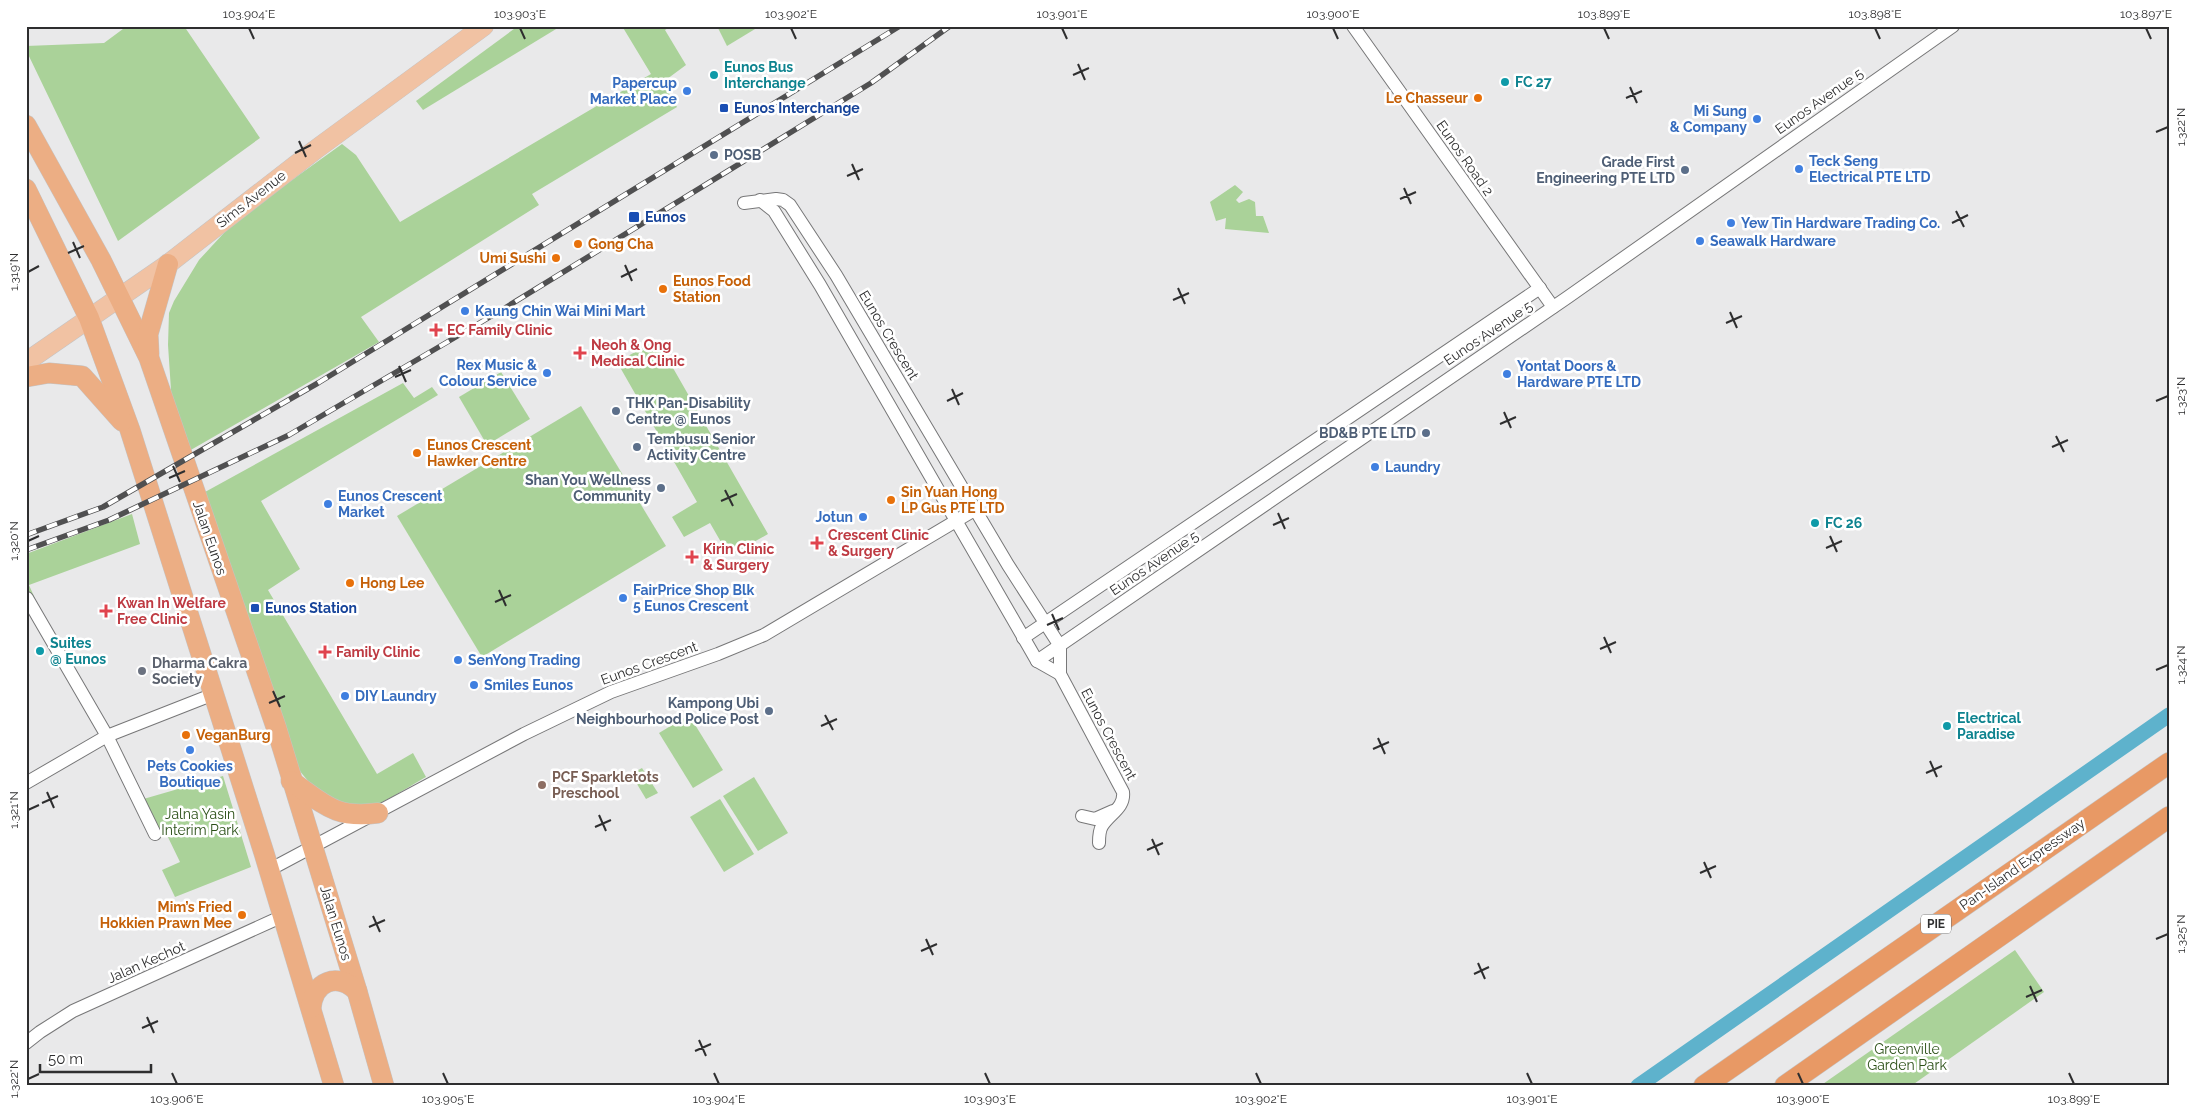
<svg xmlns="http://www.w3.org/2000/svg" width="2195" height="1112" font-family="Raleway,sans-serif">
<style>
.green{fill:#aad299}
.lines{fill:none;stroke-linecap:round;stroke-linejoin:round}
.canal{stroke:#5eb2cc;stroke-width:15}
.minor-casing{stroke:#777778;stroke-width:14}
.primary-casing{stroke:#c4c4c5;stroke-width:20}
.trunk-casing{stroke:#c4c4c5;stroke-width:21}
.motorway-casing{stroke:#c4c4c5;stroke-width:22}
.minor{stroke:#fff;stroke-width:12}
.primary{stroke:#f1c2a3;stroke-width:19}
.trunk{stroke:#ecae84;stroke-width:20}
.motorway{stroke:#e89965;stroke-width:21}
.rail-casing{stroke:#505051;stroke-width:5.5}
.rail{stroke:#fff;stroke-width:4;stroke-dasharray:11;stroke-linecap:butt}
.ticks{fill:none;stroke:#2e2e2f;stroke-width:2}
.culture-dot{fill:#0f9aa8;stroke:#fff;stroke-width:2}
.shop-dot{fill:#3f7fe0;stroke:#fff;stroke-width:2}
.food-dot{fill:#e8710a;stroke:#fff;stroke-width:2}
.transit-dot{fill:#1a4fb4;stroke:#fff;stroke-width:2}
.service-dot{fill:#5c6f8a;stroke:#fff;stroke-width:2}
.health-dot{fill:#e0444e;stroke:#fff;stroke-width:2}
.worship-dot{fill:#6b7280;stroke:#fff;stroke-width:2}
.education-dot{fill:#8d6e63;stroke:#fff;stroke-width:2}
.labels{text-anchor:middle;stroke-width:5;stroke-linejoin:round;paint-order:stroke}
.shield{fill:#fff;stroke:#6d6d6d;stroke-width:1}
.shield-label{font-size:12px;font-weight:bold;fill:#2e2e2f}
.culture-label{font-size:14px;font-weight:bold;fill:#0d838f;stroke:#fff;text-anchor:start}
.shop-label{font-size:14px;font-weight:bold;fill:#366cbe;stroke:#fff;text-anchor:start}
.food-label{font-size:14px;font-weight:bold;fill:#c56008;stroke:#fff;text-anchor:start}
.street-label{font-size:14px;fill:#2e2e2f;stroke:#fff}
.transit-label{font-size:14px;font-weight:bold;fill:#164399;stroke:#fff;text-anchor:start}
.service-label{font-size:14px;font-weight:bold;fill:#4e5e75;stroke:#fff;text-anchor:end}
.health-label{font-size:14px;font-weight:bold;fill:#be3a42;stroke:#fff;text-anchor:start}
.worship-label{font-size:14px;font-weight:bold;fill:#5b616d;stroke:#fff;text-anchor:start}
.education-label{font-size:14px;font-weight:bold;fill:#785e54;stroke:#fff;text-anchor:start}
.park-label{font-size:14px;fill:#2a4f16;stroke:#fff}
.neatline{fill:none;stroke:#2e2e2f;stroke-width:2}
.ticks-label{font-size:12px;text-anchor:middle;fill:#2e2e2f}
</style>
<rect width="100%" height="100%" fill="#e9e9ea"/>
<g class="green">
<path d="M127 26H184L260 138 118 241 26 50V46L104 43Z"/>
<path d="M518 26H561L423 110 416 101Z"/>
<path d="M622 26H671L665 30 686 65 663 82 677 107 532 194 539 205 361 317 379 342 189 451 172 405 168 345 169 313 174 301 199 260 235 221 342 144 356 155 400 222 651 74Z"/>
<path d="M717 26H760L727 46Z"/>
<path d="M1235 185 1243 192 1236 200 1239 203 1249 199 1255 202 1256 216H1263L1269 233 1225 229 1226 218 1216 221 1210 202Z"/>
<path d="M657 340 768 534 729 556 710 523 684 537 672 517 697 502 617 362Z"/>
<path d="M501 372 530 419 487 445 459 397Z"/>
<path d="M403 383 414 398 432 387 438 395 261 501 300 569 268 590 377 774 413 753 426 777C415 783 377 807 368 808 339 812 312 789 297 767L205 492Z"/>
<path d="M581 406 666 546 482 657 397 516Z"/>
<path d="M132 514 140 544 29 585 40 610 26 617V554Z"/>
<path d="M689 715 723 770 693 788 659 733Z"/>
<path d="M642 768 658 793 646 799 631 774Z"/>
<path d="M223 776 251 867 175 897 162 870 180 862 165 831 156 835 140 800Z"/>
<path d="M754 777 788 833 758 851 723 796Z"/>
<path d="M720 799 754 854 724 872 690 817Z"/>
<path d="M2015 950 2044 992 1911 1086H1820Z"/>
</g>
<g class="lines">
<path class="canal" d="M1638 1086 2169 715"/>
<g class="minor-casing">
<g id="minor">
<path d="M1353 26 1553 307"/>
<path d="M760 200 774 211 820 285 1037 661 1060 674"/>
<path d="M744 203 776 199 783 200 790 205 836 275 1008 565 1060 646V674L1123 792C1125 808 1109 814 1102 826 1099 831 1099 837 1099 843"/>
<path d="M27 598 107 736 155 834"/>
<path d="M1023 638 1540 288"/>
<path d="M1037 661 1568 297 1953 26"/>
<path d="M26 783 107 736 214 694"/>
<path d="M1082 816 1095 819 1113 811"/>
<path d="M269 870 524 734 611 692 718 654 764 635 976 509"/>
<path d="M26 1043 40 1032 73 1011 283 916"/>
</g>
</g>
<g class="primary-casing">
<path id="primary" d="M26 362 168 264 315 150 484 26"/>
</g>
<g class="trunk-casing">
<g id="trunk">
<path d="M26 125 101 260 149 358 276 727 357 991 384 1086"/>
<path d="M26 189 89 318 130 430 264 853 334 1086"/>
<path d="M149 354 148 334 168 264"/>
<path d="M26 377 49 373 82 376 122 421"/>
<path d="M291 781C324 804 335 819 378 813"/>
<path d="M311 1008C314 981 337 972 357 991"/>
</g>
</g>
<g class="motorway-casing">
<g id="motorway">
<path d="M1704 1086 2169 763"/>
<path d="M1785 1086 2169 817"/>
</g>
</g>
<use href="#minor" class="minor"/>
<use href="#primary" class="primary"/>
<use href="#trunk" class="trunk"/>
<use href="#motorway" class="motorway"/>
<g class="rail-casing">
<g id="rail">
<path d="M26 535 103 507 318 383 900 26"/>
<path d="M26 550 109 520 289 435 500 311 871 83 950 26"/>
</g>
</g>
<use href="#rail" class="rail"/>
</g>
<path class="ticks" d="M249 28 254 39M520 28 525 39M791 28 796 39M1062 28 1067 39M1333 28 1338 39M1604 28 1609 39M1875 28 1880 39M2146 28 2151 39M1078 64 1085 80M1073 75 1089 68M1630 87 1637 103M1626 98 1642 91M2156 132 2168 127M299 141 306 157M295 153 311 145M852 164 859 180M847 176 863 169M1404 188 1411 204M1400 199 1416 192M1956 211 1964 227M1952 223 1968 215M73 242 80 258M68 253 84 246M625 265 632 281M28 272 39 266M621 277 637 269M1178 288 1185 304M1173 300 1189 293M1730 312 1737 328M1726 323 1742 316M399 366 406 382M395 377 411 370M952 389 959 405M947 401 963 393M2156 401 2168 396M1504 412 1511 428M1500 424 1516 417M2056 436 2064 452M2052 447 2068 440M173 466 180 482M169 478 185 471M725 490 733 506M721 501 737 494M1278 513 1285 529M1273 525 1289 518M1830 536 1837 552M28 541 39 536M1826 548 1842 541M499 590 506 606M495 602 511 595M1052 614 1059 630M1047 625 1063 618M1604 637 1611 653M1600 649 1616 642M2156 670 2168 665M273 691 280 707M269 703 285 696M825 715 833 730M821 726 837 719M1378 738 1385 754M1373 749 1389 742M1930 761 1937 777M1926 773 1942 766M47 792 54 808M42 803 58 796M28 810 39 805M599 815 606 831M595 827 611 820M1152 839 1159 855M1147 850 1163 843M1704 862 1711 878M1700 873 1716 866M373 916 380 932M369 927 385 920M926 939 933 955M2156 939 2168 934M921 951 937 944M1478 963 1485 979M1474 974 1489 967M2030 986 2037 1002M2026 997 2042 990M147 1017 154 1033M142 1028 158 1021M699 1040 706 1056M695 1051 711 1044M172 1073 177 1084M443 1073 448 1084M714 1073 719 1084M985 1073 990 1084M1256 1073 1261 1084M1527 1073 1532 1084M1798 1073 1803 1084M2069 1073 2074 1084M28 1079 39 1074"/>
<g class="culture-dot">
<circle cx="714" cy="75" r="5"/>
<circle cx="1505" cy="82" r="5"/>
<circle cx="1815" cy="523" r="5"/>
<circle cx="40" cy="651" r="5"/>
<circle cx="1947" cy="726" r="5"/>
</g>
<g class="shop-dot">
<circle cx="687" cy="91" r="5"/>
<circle cx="1757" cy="119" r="5"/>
<circle cx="1799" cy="169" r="5"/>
<circle cx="1731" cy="223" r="5"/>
<circle cx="1700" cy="241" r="5"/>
<circle cx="465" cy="311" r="5"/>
<circle cx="547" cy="373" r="5"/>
<circle cx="1507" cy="374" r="5"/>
<circle cx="1375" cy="467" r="5"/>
<circle cx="328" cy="504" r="5"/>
<circle cx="863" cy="517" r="5"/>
<circle cx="623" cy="598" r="5"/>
<circle cx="458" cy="660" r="5"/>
<circle cx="474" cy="685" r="5"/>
<circle cx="345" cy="696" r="5"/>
<circle cx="190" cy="750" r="5"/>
</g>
<g class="food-dot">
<circle cx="1478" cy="98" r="5"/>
<circle cx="578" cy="244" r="5"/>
<circle cx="556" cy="258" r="5"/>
<circle cx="663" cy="289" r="5"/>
<circle cx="417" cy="453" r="5"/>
<circle cx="891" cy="500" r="5"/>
<circle cx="350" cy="583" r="5"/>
<circle cx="186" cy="735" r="5"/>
<circle cx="242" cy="915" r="5"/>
</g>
<g class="transit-dot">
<rect x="719" y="103" width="10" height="10" rx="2.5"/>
<rect x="628" y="211" width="12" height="12" rx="2.5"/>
<rect x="250" y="603" width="10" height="10" rx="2.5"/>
</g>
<g class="service-dot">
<circle cx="714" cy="155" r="5"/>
<circle cx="1685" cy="170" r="5"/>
<circle cx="616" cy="411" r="5"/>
<circle cx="1426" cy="433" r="5"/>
<circle cx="637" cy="447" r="5"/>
<circle cx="661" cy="488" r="5"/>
<circle cx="769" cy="711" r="5"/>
</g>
<g class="health-dot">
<path d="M433.5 322.5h5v5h5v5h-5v5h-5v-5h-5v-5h5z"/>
<path d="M577.5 345.5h5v5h5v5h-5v5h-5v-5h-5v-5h5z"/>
<path d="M814.5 535.5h5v5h5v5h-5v5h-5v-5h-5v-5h5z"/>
<path d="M689.5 549.5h5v5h5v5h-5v5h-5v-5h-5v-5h5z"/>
<path d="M103.5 603.5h5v5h5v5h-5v5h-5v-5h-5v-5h5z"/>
<path d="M322.5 644.5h5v5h5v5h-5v5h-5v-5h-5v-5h5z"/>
</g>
<circle class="worship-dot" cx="142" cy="671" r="5"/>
<circle class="education-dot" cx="542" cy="785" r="5"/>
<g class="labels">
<rect class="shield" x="1921" y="914.5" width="30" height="19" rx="4"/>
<g class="shield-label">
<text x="1936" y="928">PIE</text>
</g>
<g class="culture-label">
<text x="724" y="72">Eunos Bus<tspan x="724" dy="16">Interchange</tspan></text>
<text x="1515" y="87">FC 27</text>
<text x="1825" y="528">FC 26</text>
<text x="50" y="648">Suites<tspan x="50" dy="16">@ Eunos</tspan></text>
<text x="1957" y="723">Electrical<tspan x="1957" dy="16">Paradise</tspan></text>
</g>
<g class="shop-label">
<text x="677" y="88" text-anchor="end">Papercup<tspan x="677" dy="16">Market Place</tspan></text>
<text x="1747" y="116" text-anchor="end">Mi Sung<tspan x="1747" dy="16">&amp; Company</tspan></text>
<text x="1809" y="166">Teck Seng<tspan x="1809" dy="16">Electrical PTE LTD</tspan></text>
<text x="1741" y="228">Yew Tin Hardware Trading Co.</text>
<text x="1710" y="246">Seawalk Hardware</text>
<text x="475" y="316">Kaung Chin Wai Mini Mart</text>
<text x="537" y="370" text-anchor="end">Rex Music &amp;<tspan x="537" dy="16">Colour Service</tspan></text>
<text x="1517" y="371">Yontat Doors &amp;<tspan x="1517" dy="16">Hardware PTE LTD</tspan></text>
<text x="1385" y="472">Laundry</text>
<text x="338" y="501">Eunos Crescent<tspan x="338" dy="16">Market</tspan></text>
<text x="853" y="522" text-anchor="end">Jotun</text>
<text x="633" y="595">FairPrice Shop Blk<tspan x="633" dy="16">5 Eunos Crescent</tspan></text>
<text x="468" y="665">SenYong Trading</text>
<text x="484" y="690">Smiles Eunos</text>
<text x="355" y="701">DIY Laundry</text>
<text x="190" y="771" text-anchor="middle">Pets Cookies<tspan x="190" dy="16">Boutique</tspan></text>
</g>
<g class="food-label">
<text x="1468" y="103" text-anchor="end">Le Chasseur</text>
<text x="588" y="249">Gong Cha</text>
<text x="546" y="263" text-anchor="end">Umi Sushi</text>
<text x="673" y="286">Eunos Food<tspan x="673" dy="16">Station</tspan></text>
<text x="427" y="450">Eunos Crescent<tspan x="427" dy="16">Hawker Centre</tspan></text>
<text x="901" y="497">Sin Yuan Hong<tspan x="901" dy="16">LP Gus PTE LTD</tspan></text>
<text x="360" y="588">Hong Lee</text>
<text x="196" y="740">VeganBurg</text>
<text x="232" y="912" text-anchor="end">Mim’s Fried<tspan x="232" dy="16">Hokkien Prawn Mee</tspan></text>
</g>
<g class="street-label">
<text transform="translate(1819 101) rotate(-35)" y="5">Eunos Avenue 5</text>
<text transform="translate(1465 158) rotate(55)" y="5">Eunos Road 2</text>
<text transform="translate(251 199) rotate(-38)" y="5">Sims Avenue</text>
<text transform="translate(1488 333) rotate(-34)" y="5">Eunos Avenue 5</text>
<text transform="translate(889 335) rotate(59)" y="5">Eunos Crescent</text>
<text transform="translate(210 538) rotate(71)" y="5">Jalan Eunos</text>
<text transform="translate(1154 563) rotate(-34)" y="5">Eunos Avenue 5</text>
<text transform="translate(649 663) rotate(-20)" y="5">Eunos Crescent</text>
<text transform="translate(1109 734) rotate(62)" y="5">Eunos Crescent</text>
<text transform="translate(2022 864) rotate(-35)" y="5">Pan-Island Expressway</text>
<text transform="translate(336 923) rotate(73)" y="5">Jalan Eunos</text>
<text transform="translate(146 962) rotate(-24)" y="5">Jalan Kechot</text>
</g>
<g class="transit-label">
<text x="734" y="113">Eunos Interchange</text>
<text x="645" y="222">Eunos</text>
<text x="265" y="613">Eunos Station</text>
</g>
<g class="service-label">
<text x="724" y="160" text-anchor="start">POSB</text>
<text x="1675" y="167">Grade First<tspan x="1675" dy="16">Engineering PTE LTD</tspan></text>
<text x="626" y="408" text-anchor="start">THK Pan-Disability<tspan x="626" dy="16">Centre @ Eunos</tspan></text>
<text x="1416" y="438">BD&amp;B PTE LTD</text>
<text x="647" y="444" text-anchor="start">Tembusu Senior<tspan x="647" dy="16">Activity Centre</tspan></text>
<text x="651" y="485">Shan You Wellness<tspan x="651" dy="16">Community</tspan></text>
<text x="759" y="708">Kampong Ubi<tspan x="759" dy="16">Neighbourhood Police Post</tspan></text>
</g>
<g class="health-label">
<text x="447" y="335">EC Family Clinic</text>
<text x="591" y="350">Neoh &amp; Ong<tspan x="591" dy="16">Medical Clinic</tspan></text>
<text x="828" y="540">Crescent Clinic<tspan x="828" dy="16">&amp; Surgery</tspan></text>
<text x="703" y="554">Kirin Clinic<tspan x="703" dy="16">&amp; Surgery</tspan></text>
<text x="117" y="608">Kwan In Welfare<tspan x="117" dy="16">Free Clinic</tspan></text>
<text x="336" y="657">Family Clinic</text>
</g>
<g class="worship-label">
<text x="152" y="668">Dharma Cakra<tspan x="152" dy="16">Society</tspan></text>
</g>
<g class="education-label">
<text x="552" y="782">PCF Sparkletots<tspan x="552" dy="16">Preschool</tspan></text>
</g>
<g class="park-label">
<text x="200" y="819">Jalna Yasin<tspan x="200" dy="16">Interim Park</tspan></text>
<text x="1907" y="1054">Greenville<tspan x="1907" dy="16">Garden Park</tspan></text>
</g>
</g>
<rect width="2195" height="1112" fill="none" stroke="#ffffff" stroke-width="55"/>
<path d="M40 1064v8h111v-8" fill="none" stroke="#2e2e2f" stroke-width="2.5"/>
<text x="48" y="1064" font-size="15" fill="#2e2e2f" stroke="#ffffff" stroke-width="4" paint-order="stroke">50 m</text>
<rect x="28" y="28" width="2140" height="1056" class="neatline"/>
<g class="ticks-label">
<text x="249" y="18">103.904°E</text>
<text x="520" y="18">103.903°E</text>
<text x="791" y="18">103.902°E</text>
<text x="1062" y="18">103.901°E</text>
<text x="1333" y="18">103.900°E</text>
<text x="1604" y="18">103.899°E</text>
<text x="1875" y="18">103.898°E</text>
<text x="2146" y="18">103.897°E</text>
<text transform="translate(2181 127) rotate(-90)" y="4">1.322°N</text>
<text transform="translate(14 272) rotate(-90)" y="4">1.319°N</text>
<text transform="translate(2181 396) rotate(-90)" y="4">1.323°N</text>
<text transform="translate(14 541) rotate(-90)" y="4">1.320°N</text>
<text transform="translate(2181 665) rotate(-90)" y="4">1.324°N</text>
<text transform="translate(14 810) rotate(-90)" y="4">1.321°N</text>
<text transform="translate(2181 934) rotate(-90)" y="4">1.325°N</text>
<text transform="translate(14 1079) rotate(-90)" y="4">1.322°N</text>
<text x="177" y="1103">103.906°E</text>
<text x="448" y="1103">103.905°E</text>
<text x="719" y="1103">103.904°E</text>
<text x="990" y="1103">103.903°E</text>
<text x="1261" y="1103">103.902°E</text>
<text x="1532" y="1103">103.901°E</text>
<text x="1803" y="1103">103.900°E</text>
<text x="2074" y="1103">103.899°E</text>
</g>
</svg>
